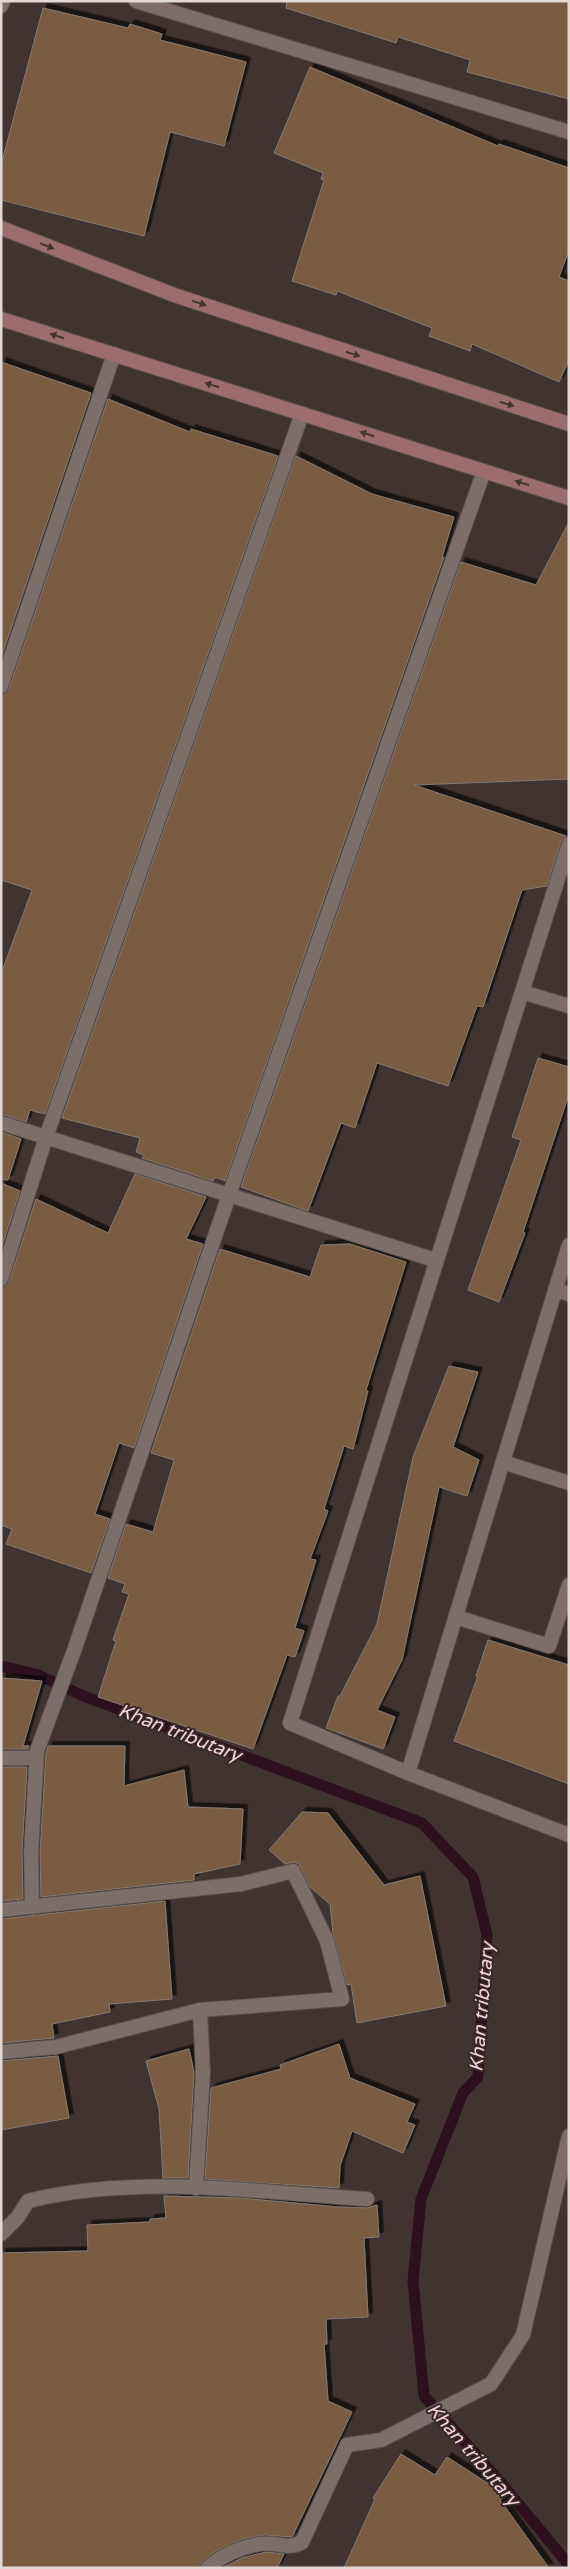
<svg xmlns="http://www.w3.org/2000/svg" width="570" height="2569" font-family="'Varela Round',sans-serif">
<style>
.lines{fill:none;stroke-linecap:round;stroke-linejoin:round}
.stream{stroke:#2d0f1e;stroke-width:11}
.building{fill:#795b43;stroke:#867a71;filter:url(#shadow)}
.minor-casing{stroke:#5b504d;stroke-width:16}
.secondary-casing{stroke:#5b504d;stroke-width:16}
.minor{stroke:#7d6e69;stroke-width:14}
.secondary{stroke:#9c6d6e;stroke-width:14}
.oneway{fill:#463431}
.labels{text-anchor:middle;stroke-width:4;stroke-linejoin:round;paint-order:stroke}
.water-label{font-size:19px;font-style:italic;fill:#f8cfdf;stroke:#372a26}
</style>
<defs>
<filter id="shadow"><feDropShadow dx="4.5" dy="-4.5" stdDeviation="0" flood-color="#0009"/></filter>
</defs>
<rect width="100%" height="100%" fill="#413430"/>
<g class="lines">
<path class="stream" d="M1 1666 36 1674 81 1695 422 1823 473 1877 487 1935 478 2077 463 2093 421 2199 413 2281 424 2396 503 2485 569 2565"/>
</g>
<g class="building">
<path d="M287 1H569V99L467 72 470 60 398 37 396 43 286 8Z"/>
<path d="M43 8 128 28 130 24 162 34 160 40 246 62 224 146 170 132 144 236 1 200V165Z"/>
<path d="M310 67 498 146 499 144 569 168V250L559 277 569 281V360L559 382 472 344 470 351 429 336 432 328 337 291 336 295 292 281 324 180 321 179 323 173 274 153Z"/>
<path d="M1 362 91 393 1 658Z"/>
<path d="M108 399 190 432 191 429 278 456 45 1114 30 1110 26 1122 1 1114V974L32 890 1 880V695L9 689Z"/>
<path d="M296 456 372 494 454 517 442 557H444L225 1181 215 1177 213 1181 142 1158 144 1155 136 1152 140 1138 62 1118Z"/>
<path d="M569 522V779L414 785 566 836 561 841 547 886 522 890 483 1007 477 1006 448 1086 377 1063 355 1128 341 1123 308 1211 241 1187 461 562 536 585Z"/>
<path d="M538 1058 569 1067V1094L523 1232 525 1233 499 1302 468 1290 521 1140 512 1137Z"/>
<path d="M1 1132 21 1139 8 1180 1 1179Z"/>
<path d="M135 1174 206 1197 186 1239 203 1244 134 1448 119 1443 95 1514 110 1519 91 1573 6 1544 12 1529 1 1525V1288L9 1282 36 1199 108 1233Z"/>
<path d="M1 1183 20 1191 1 1249Z"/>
<path d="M350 1244 406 1262 366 1390 368 1391 353 1449 344 1446 324 1509 328 1511 310 1559 316 1560 295 1628 304 1631 295 1657 287 1655 253 1749 98 1697 116 1641 113 1640 129 1594 122 1592 125 1584 108 1578 126 1524 153 1532 174 1460 151 1453 220 1249 310 1277 321 1245Z"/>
<path d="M449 1366 478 1372 453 1447 479 1460 467 1496 439 1487 402 1660 377 1710 395 1717 383 1749 326 1728 338 1696H340L377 1624 413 1457Z"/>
<path d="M488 1640 569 1665V1784L454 1741 478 1676H476Z"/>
<path d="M1 1678 42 1681 23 1746H29L28 1749H1Z"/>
<path d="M48 1746H125L124 1786 184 1770 188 1807 243 1809 240 1864 194 1874V1880L41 1897 40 1853 46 1753Z"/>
<path d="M1 1767H27L22 1852 23 1899 1 1901Z"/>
<path d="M302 1812 328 1813 384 1885 420 1876 446 2006 357 2023 351 1984 347 1985 333 1934 330 1904 310 1887 299 1864 294 1862 285 1864 269 1850Z"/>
<path d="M165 1901 172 1999 109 2004 110 2012 52 2024 54 2038 1 2043V1919Z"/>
<path d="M339 2044 350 2078 415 2104 407 2122 415 2125 403 2153 352 2131 340 2166 339 2188 205 2179 211 2088 281 2069 280 2065Z"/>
<path d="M189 2049 194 2072 188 2178H163L159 2109 146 2061Z"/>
<path d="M58 2056 69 2118 1 2130V2061Z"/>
<path d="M164 2196 239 2198 338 2207 367 2208 377 2205 379 2237 364 2238 368 2317 326 2319 327 2344H324L328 2401 352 2412 292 2537 265 2535 243 2539 214 2552 202 2561 198 2568H1V2253L88 2251 87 2225 150 2222V2219L166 2218Z"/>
<path d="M401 2454 435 2475 447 2457 506 2495 500 2500 549 2568H344L375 2499 373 2498Z"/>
<path d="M266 2552 284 2554 277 2568H222L242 2558Z"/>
</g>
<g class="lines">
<g class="minor-casing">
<g id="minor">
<path d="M136 1 569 132"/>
<path d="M1 6 3 1"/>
<path d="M1 686 114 354"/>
<path d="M569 844 290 1723 408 1773 569 1835"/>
<path d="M522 992 569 1006"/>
<path d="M1 1123 435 1260"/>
<path d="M1 1279 46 1137 302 414"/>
<path d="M555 1290 569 1294"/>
<path d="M503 1462 569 1483"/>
<path d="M456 1617 549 1646 569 1585"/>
<path d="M1 1758H36"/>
<path d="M408 1773 569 1245"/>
<path d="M32 1907 31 1853 37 1751 75 1648 229 1195 484 471"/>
<path d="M1 1910 241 1884 293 1871 327 1941 342 1999 200 2010 56 2047 1 2052"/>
<path d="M196 2188 203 2072 200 2010"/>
<path d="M1 2234 18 2217 28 2201C137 2174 256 2192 367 2199"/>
<path d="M207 2568C221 2556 241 2547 260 2544 275 2541 288 2551 302 2542L347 2445 381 2440 491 2384 523 2335 569 2136"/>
</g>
</g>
<g class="secondary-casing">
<g id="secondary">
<path d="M1 228 177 296 569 424"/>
<path d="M1 319 569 498"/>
</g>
</g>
<use href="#minor" class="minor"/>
<use href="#secondary" class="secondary"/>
</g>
<defs><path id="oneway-solid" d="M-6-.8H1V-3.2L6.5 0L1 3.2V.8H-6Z" transform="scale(1.25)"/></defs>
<g class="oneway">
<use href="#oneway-solid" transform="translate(47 246) rotate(21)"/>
<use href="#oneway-solid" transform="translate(199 303) rotate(18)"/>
<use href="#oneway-solid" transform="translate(57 336) rotate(-162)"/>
<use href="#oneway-solid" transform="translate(353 354) rotate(18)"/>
<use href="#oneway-solid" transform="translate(212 385) rotate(-163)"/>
<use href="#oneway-solid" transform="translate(507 404) rotate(18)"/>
<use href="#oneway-solid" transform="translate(367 434) rotate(-162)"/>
<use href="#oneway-solid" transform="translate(522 483) rotate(-162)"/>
</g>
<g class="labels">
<g class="water-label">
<text transform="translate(180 1732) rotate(21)" y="7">Khan tributary</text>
<text transform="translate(481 2007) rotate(-85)" y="7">Khan tributary</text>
<text transform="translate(474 2454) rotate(49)" y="7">Khan tributary</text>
</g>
</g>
<rect width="570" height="2569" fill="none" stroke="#e2d9d7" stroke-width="5"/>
</svg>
